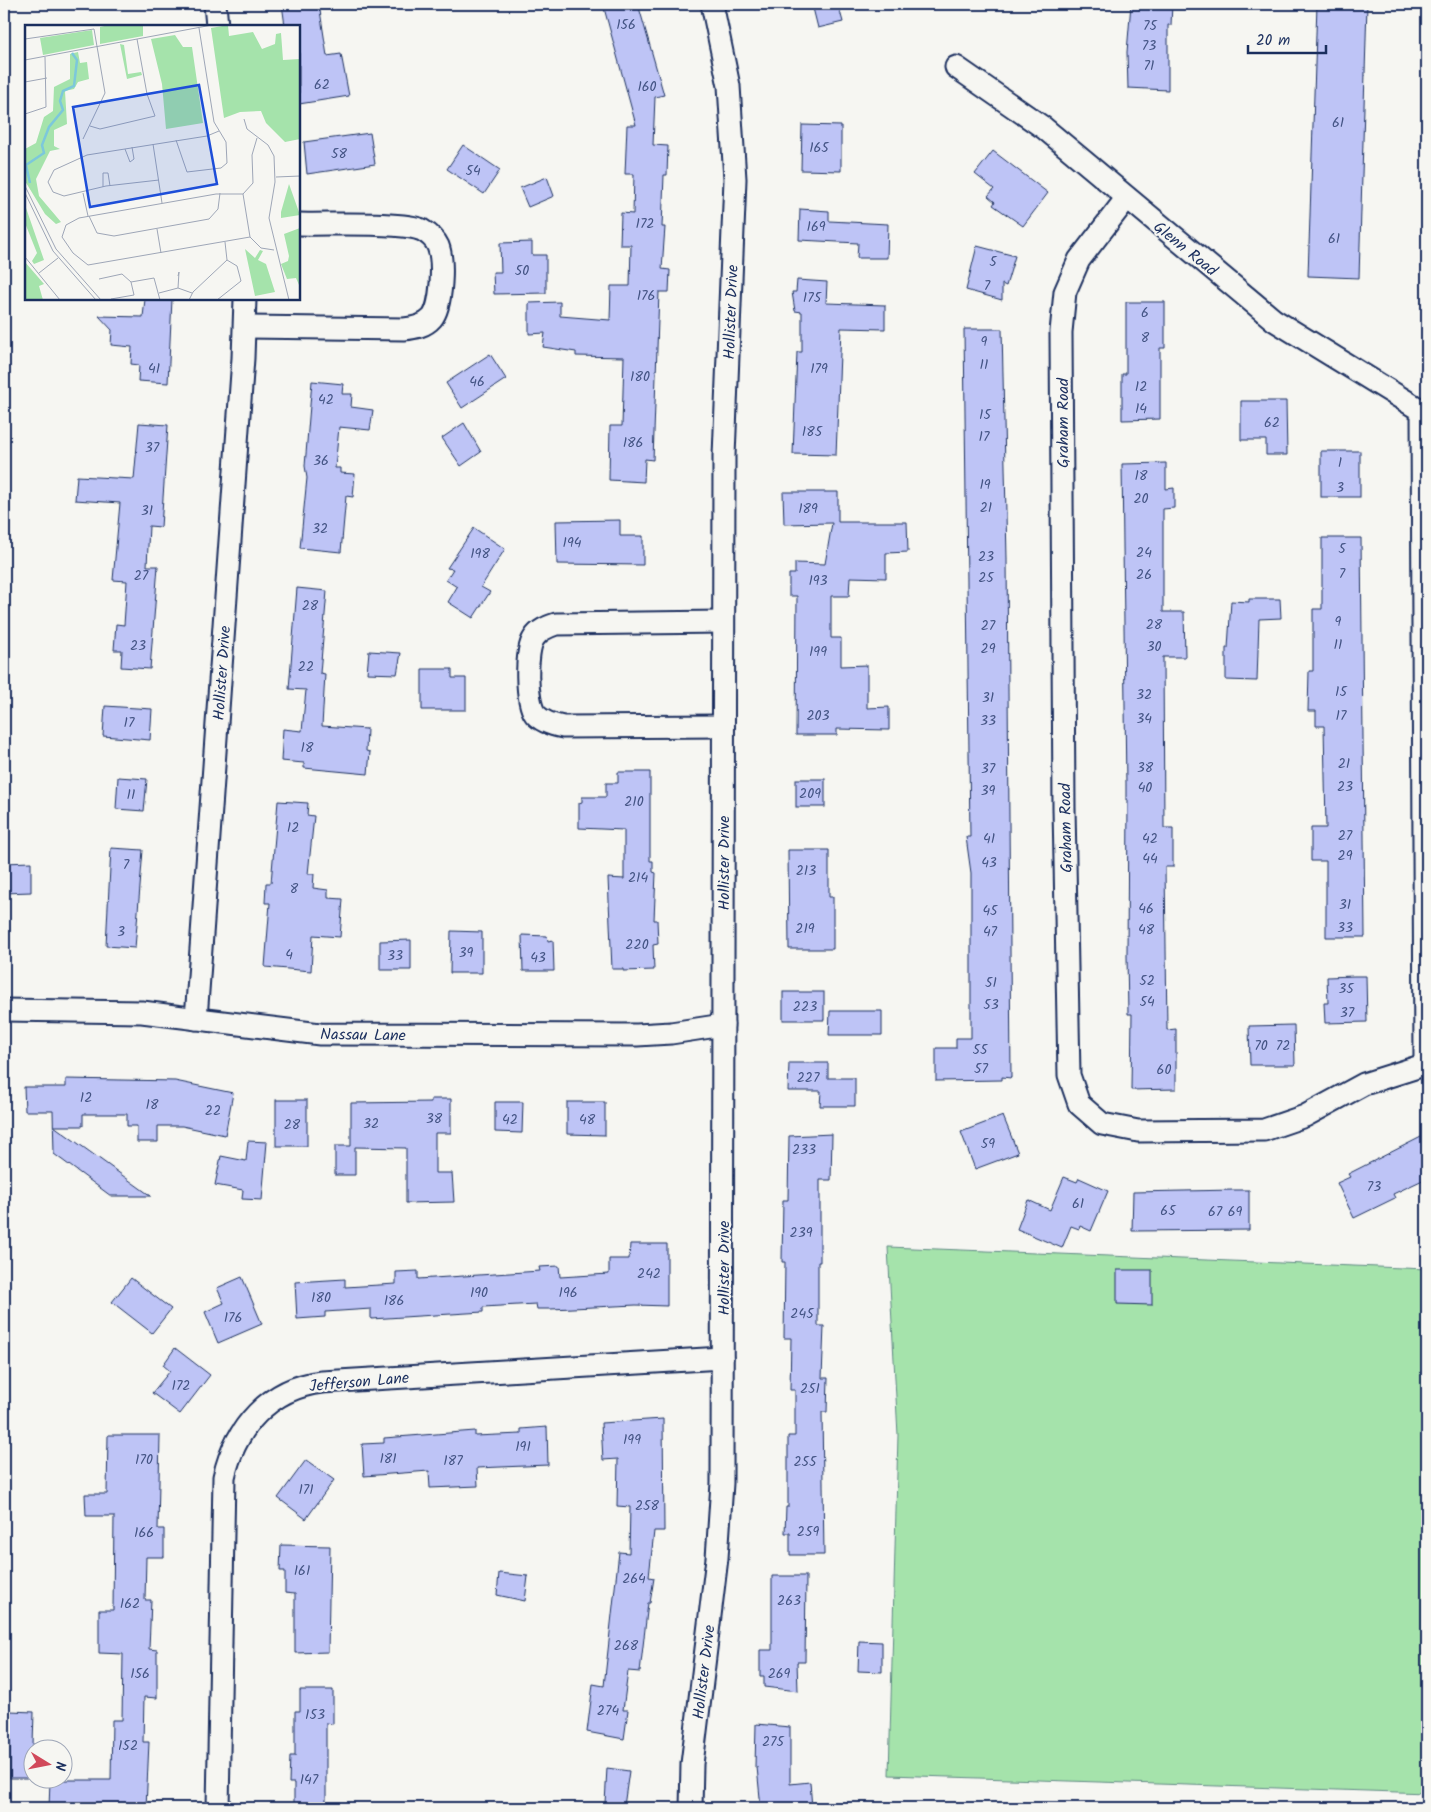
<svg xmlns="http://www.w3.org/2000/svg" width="1431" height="1812" font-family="Kalam,sans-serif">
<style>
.green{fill:#a5e3ab;stroke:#608984}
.building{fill:#bec4f6;stroke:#1b2f5e}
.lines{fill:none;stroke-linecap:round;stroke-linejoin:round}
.street-casing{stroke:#1b2f5e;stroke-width:25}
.street{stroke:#f6f6f2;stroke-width:21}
.labels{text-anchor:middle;stroke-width:4.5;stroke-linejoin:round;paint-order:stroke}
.number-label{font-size:14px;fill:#445484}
.street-label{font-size:16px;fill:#1b2f5e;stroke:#f6f6f2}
.inset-river{fill:none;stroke:#7cc8db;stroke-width:2.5}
.inset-road{fill:none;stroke:#9ea6b7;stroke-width:1}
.view{fill:#1d4ed8;fill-opacity:0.15;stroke:#1d4ed8;stroke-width:2.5}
.inset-edge{fill:none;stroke:#1b2f5e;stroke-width:2.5}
</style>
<rect width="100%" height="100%" fill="#f6f6f2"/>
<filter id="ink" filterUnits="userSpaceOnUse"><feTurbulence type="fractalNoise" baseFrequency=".02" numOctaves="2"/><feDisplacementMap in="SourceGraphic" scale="10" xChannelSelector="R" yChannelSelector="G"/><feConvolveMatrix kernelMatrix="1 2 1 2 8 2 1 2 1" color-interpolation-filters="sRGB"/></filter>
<g filter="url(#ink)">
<path class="green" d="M888 1247 1427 1269V1793L889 1775 898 1435Z"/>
<g class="building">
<path d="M282 4H319L327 56 341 54 349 96 299 104V26H285Z"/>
<path d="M622 4H638L664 95 655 97 653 145 668 146 667 175H664L662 227H665L662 269 670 270 669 292H659L653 460 645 459 644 482 609 480 610 426H622L624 357 576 356V352L543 347 545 333 529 334V303L560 302V316L610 320 611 286H630L631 245H620L621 213 633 214 634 174H625L627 125H636L604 8Z"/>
<path d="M812 4H838L843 22 818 28Z"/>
<path d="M1131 4H1172L1171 25H1168V90L1128 88 1127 52Z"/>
<path d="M1317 4H1367L1359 278 1308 276Z"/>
<path d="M802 125 841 126V171L801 170Z"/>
<path d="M370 133 375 164 307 174 304 142Z"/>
<path d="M463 145 500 170 484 194 447 169Z"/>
<path d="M993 151 1048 193 1023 226 993 205 995 202 988 196 994 189 975 174Z"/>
<path d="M547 177 554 196 528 207 520 188Z"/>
<path d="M800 209 829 211V221L888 224 887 258H857L858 243 799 240Z"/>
<path d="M532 242V255H546V293L494 294 493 272H501L500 243Z"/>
<path d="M977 246 1015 256 1006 286 1002 284V300L966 290Z"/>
<path d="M797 280 827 282 826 303 885 305V329L841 328 836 455 793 454 797 352H802V312L795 311 792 292H796Z"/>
<path d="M145 299H172L168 383 138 381 139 365 131 364 132 347 111 345 112 330 99 316 143 317Z"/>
<path d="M1126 302H1165V348H1160V419L1122 420V374H1126Z"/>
<path d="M964 329H1002L1007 559 1011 1078 1002 1077V1080L936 1081V1048H956V1038H971V873L966 837H970Z"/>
<path d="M490 354 506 379 462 408 446 383Z"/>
<path d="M312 381 343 384 342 394H352L351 407 373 410 370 430 339 427 335 468H340V473L355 474 353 497 346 496 341 552 300 548 307 478 305 466Z"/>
<path d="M1241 401H1286L1287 455H1266V440H1241Z"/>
<path d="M139 423 168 425 161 527 149 526 147 566H158L150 669 121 667 122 650H114L116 624 124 625 127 581 113 580 120 503 75 500 77 476 134 479Z"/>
<path d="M464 423 481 452 461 466 442 438Z"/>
<rect x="1321" y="451" width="39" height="46"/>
<path d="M1166 463V489L1174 488V508L1163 509V612H1184L1185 657H1163L1164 828H1173V867H1165L1167 1030 1176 1029V1089L1131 1090 1132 1014H1128L1127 956 1128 800H1126V785L1122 464Z"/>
<path d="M783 492H838V522H907L908 552 886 553V578L850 577 849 596H831V638H841V666L867 665V708L889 707V730L837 729V735H796L797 596H789V574H795V563L825 564 832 523 784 524Z"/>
<path d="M620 520V536H643V565L557 564 556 521Z"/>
<path d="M474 528 505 549 481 587 490 592 473 618 448 602 457 587 446 580 453 569 447 568Z"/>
<path d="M1322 538H1361L1365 937H1326V861H1311V828H1326L1324 726H1316V711H1308L1309 671H1313V609H1322Z"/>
<path d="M297 588 327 591 320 673 325 674 322 726 367 729 366 751 370 752 368 774 304 768V763L281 761 283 729 302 731 306 690 289 689Z"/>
<path d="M1249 599H1280L1281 618 1259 619 1257 681 1226 680V648H1228L1231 601 1249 602Z"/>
<path d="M369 651 401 653 397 674 367 673Z"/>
<path d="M422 669H452V678H466V710H422Z"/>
<path d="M105 706 152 709 150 740 103 736Z"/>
<path d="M618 772H650V861H653V872L656 873 654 920H657L658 944 653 945 654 970 623 971V969H612L608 878 624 879V830L579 828V803L582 802V797H606V783H618Z"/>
<path d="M118 777 147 779 144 811 116 809Z"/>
<rect x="796" y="779" width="29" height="28"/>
<path d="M278 801 308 803 307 815 314 816 308 874H314L313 888 328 890V898L343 899 340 937 313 935 311 971 265 967 270 903H265L266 883H271Z"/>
<path d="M111 848 143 850 135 948 106 946Z"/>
<path d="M788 850H829V897H833V949H789Z"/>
<path d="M31 862V892L4 893V863Z"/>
<path d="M451 931 482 932V973H450Z"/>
<path d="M522 935 547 936 548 941 553 940 554 971H523Z"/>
<path d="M411 940V970H380V941Z"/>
<path d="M1354 976H1366L1367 1022 1325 1023 1324 1003H1328L1327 977Z"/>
<rect x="783" y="992" width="41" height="28"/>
<path d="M830 1011H882V1035H829Z"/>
<path d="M1294 1025 1295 1065H1250L1249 1026Z"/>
<path d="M789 1063H828V1078H855V1106H820L821 1091H788Z"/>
<path d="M66 1079 175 1081 233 1093 225 1135 182 1126H158V1142H137V1126H127V1114H83V1126H54L151 1196H111L54 1154 53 1111H25L24 1087H66Z"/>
<path d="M431 1099H451V1133H435V1173H452L454 1202 406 1203V1148L355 1147V1175H335V1146H351V1103L431 1102Z"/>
<rect x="276" y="1100" width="31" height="46"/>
<path d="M495 1102H523L522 1133 495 1132Z"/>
<path d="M567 1102H605V1135L567 1134Z"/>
<path d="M1003 1116 1018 1153 975 1169 961 1132Z"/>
<path d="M832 1134 831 1180H820V1262H818V1326H824L822 1378H828L827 1412H822L824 1555H790V1533H785L786 1507H788V1436H795V1390H790L791 1338H784L785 1262H782L783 1200H788L789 1136Z"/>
<path d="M1427 1134V1178L1393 1194 1395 1198 1354 1218 1337 1183 1350 1177 1348 1174Z"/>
<path d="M248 1141 267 1142 262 1200 242 1199 243 1190 215 1185 221 1156 246 1161Z"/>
<path d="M1064 1177 1077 1182 1079 1178 1108 1191 1091 1231 1080 1226 1079 1229 1071 1226 1062 1248 1017 1229 1028 1200 1050 1210Z"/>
<path d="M1234 1190H1249V1230L1132 1231 1133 1192Z"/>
<path d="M630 1244H667V1306L636 1305 551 1309H537L536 1304 483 1307V1312L371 1319V1309L325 1312V1317L297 1319 295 1282 345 1279V1287L396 1284V1272L418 1271V1279L540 1271 539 1267 559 1266 560 1277 609 1274V1259H629Z"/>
<path d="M1117 1270H1152V1305L1117 1304Z"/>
<path d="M242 1277 262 1324 218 1343 205 1312 224 1303 217 1288Z"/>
<path d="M131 1278 171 1309 152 1333 112 1302Z"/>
<path d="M175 1348 210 1375 180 1414 152 1393 170 1371 163 1365Z"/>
<path d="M663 1419 664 1531H654L649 1577 654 1578 650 1603H648L640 1672 628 1671 623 1710H628L624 1739 587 1732 593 1684 604 1686 619 1552 629 1553 630 1507 617 1506 618 1459 603 1460 601 1423Z"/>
<path d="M547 1427 548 1465 477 1468 478 1486 430 1488 429 1471 364 1476 362 1444 384 1443V1438L475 1431V1436L521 1434V1429Z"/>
<path d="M108 1435H160L158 1529H164V1557H146L145 1600H151L149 1649 157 1650V1698L144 1697 143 1742H149L146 1808 74 1806V1808H49L50 1780H111L112 1720H122L123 1654 99 1653V1610H113L114 1516H86L85 1494H107Z"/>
<path d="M306 1460 334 1480 306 1519 278 1498Z"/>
<path d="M281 1545 330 1546 328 1652 295 1653V1594L285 1593V1571H280Z"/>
<path d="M499 1573 528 1576 525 1601 497 1595Z"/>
<path d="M772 1576H806L805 1662H797L798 1691 764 1687V1676H760V1650H772Z"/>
<path d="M859 1641 882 1642V1672L858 1671Z"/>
<path d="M300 1690H333V1724L326 1723V1804H294V1783H289L290 1756H295V1711H300Z"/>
<path d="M10 1711 34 1712 32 1778H10Z"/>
<path d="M756 1724 790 1727V1784L810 1782 812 1808H761L757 1767H755Z"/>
<path d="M607 1768 629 1771 624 1806 605 1803Z"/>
</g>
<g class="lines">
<g class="street-casing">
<g id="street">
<path d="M215 4 217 26"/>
<path d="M956 67 1044 128 1274 320 1427 414"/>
<path d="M1126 199 1079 260 1065 292 1061 332 1064 808 1069 1075 1079 1104 1102 1124 1138 1131 1264 1130 1305 1116 1364 1084 1427 1064"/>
<path d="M245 327 404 329C415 328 425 326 432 318 442 306 444 261 438 246 435 239 429 234 422 230 402 221 325 225 299 224"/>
<path d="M1422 411 1425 1064"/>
<path d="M723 726 563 727C553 725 542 722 535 714 526 701 525 651 534 638 539 630 547 627 556 624L723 622"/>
<path d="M4 1010 142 1012 320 1034 637 1035 671 1033 723 1025"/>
<path d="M196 1019 243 358 245 299"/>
<path d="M218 1808 224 1477C235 1428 269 1388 322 1382L722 1358"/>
<path d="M691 1808 692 1764 717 1558 722 1483 724 456 735 179 729 86 712 4"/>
</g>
</g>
<use href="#street" class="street"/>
</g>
</g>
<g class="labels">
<g class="number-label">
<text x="626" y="29">156</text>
<text x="1150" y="30">75</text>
<text x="1149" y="50">73</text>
<text x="1149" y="70">71</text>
<text x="322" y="89">62</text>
<text x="647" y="91">160</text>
<text x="1338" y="127">61</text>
<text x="819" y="152">165</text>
<text x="339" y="158">58</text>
<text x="473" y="175">54</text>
<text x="645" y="228">172</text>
<text x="816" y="231">169</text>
<text x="1334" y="243">61</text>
<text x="993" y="266">5</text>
<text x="522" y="275">50</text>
<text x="987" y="290">7</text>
<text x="646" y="300">176</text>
<text x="812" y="302">175</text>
<text x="1145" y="317">6</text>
<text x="1145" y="342">8</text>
<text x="984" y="346">9</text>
<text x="984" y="369">11</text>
<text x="154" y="373">41</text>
<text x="819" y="373">179</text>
<text x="640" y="381">180</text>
<text x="477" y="386">46</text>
<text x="1141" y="391">12</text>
<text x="326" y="404">42</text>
<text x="1141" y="413">14</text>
<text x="985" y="419">15</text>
<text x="1272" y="427">62</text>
<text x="812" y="436">185</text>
<text x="984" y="441">17</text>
<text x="633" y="447">186</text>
<text x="152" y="452">37</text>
<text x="321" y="465">36</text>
<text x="1340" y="467">1</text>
<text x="1141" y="480">18</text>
<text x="985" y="489">19</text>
<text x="1340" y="492">3</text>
<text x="1141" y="503">20</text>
<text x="986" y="512">21</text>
<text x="808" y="513">189</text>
<text x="147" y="515">31</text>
<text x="320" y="533">32</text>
<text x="572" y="547">194</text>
<text x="1342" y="553">5</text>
<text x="1144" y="557">24</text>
<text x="480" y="558">198</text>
<text x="986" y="561">23</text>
<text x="1342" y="578">7</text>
<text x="1144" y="579">26</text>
<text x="141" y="580">27</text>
<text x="986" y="582">25</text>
<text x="818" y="585">193</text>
<text x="310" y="610">28</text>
<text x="1338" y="626">9</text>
<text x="1154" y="629">28</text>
<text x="988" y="630">27</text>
<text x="1338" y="649">11</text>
<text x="138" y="650">23</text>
<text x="1154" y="651">30</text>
<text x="988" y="653">29</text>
<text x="818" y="656">199</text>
<text x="306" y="671">22</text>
<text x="1341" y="696">15</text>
<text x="1144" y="699">32</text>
<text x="988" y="702">31</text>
<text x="818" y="720">203</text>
<text x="1341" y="720">17</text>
<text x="1144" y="723">34</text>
<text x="988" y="725">33</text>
<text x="129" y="727">17</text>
<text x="307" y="752">18</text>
<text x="1344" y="768">21</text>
<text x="1145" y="772">38</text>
<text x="988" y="773">37</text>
<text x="1345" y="791">23</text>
<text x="1145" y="792">40</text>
<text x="988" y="795">39</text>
<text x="810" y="798">209</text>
<text x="131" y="799">11</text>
<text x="634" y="806">210</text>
<text x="293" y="832">12</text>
<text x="1345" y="840">27</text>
<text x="989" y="843">41</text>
<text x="1150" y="843">42</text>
<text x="1345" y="860">29</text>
<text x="1150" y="863">44</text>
<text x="989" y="867">43</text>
<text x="126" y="869">7</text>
<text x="806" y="875">213</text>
<text x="638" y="882">214</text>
<text x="294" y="893">8</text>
<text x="1345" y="909">31</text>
<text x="1146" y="913">46</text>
<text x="990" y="915">45</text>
<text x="1345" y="932">33</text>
<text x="805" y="933">219</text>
<text x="1146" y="934">48</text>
<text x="121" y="936">3</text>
<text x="990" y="936">47</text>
<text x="637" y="949">220</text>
<text x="466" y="957">39</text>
<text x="289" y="959">4</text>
<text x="395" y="960">33</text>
<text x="538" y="962">43</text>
<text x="1147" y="985">52</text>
<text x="991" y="987">51</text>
<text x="1346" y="993">35</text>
<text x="1147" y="1006">54</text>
<text x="991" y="1009">53</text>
<text x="805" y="1011">223</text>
<text x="1347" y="1017">37</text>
<text x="1261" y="1050">70</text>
<text x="1283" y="1050">72</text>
<text x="980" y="1054">55</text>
<text x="981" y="1073">57</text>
<text x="1164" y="1074">60</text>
<text x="808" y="1082">227</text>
<text x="86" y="1102">12</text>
<text x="152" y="1109">18</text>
<text x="213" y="1115">22</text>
<text x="434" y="1123">38</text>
<text x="510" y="1124">42</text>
<text x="587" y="1124">48</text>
<text x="371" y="1128">32</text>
<text x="292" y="1129">28</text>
<text x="988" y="1148">59</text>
<text x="804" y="1154">233</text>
<text x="1374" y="1191">73</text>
<text x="1078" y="1208">61</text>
<text x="1168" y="1215">65</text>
<text x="1215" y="1216">67</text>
<text x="1235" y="1216">69</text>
<text x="801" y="1237">239</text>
<text x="649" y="1278">242</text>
<text x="479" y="1297">190</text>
<text x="568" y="1297">196</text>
<text x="321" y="1302">180</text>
<text x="394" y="1305">186</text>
<text x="802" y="1318">245</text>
<text x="233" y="1322">176</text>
<text x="181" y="1390">172</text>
<text x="810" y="1393">251</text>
<text x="632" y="1444">199</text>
<text x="523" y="1451">191</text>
<text x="388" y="1463">181</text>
<text x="144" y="1464">170</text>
<text x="453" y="1465">187</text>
<text x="805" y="1466">255</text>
<text x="306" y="1494">171</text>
<text x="647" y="1510">258</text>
<text x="808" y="1536">259</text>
<text x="144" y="1537">166</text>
<text x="302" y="1575">161</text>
<text x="634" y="1583">264</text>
<text x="789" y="1605">263</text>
<text x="130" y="1608">162</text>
<text x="626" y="1650">268</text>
<text x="140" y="1678">156</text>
<text x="779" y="1678">269</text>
<text x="608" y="1715">274</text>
<text x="315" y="1719">153</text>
<text x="773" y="1746">275</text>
<text x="128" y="1750">152</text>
<text x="309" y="1784">147</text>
</g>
<g class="street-label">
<text transform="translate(1186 248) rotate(39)" y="6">Glenn Road</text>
<text transform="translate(730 312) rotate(-88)" y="6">Hollister Drive</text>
<text transform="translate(1062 423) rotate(-90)" y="6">Graham Road</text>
<text transform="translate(221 673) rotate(-86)" y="6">Hollister Drive</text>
<text transform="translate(1065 828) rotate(-91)" y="6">Graham Road</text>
<text transform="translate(723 863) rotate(-90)" y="6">Hollister Drive</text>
<text transform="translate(363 1034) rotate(1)" y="6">Nassau Lane</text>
<text transform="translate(723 1268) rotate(-90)" y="6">Hollister Drive</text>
<text transform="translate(359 1381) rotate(-5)" y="6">Jefferson Lane</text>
<text transform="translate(703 1672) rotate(-83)" y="6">Hollister Drive</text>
</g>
</g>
<g transform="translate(25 25)">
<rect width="275" height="275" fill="#f6f6f2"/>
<path d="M84 0H118V11L75 19V2ZM203 0 204 11 228 7 237 24 250 19 251 9 256 8 258 35 275 34V114L260 117 241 98 236 86 215 87 199 93 186 3ZM67 5 69 20 18 30 15 13ZM150 10 158 22H167L178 98 141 104 137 59 126 14ZM95 19 99 20 103 49 116 47 117 50 102 54ZM53 27 55 38 62 37 64 54 53 57 49 64 40 66 42 99 29 105V121L35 124 25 126 11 154 14 171 36 197 31 199 20 189 0 156V124L11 118 19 92 28 86 29 62 45 54V29ZM264 159 275 190 256 193V187ZM0 180 19 235 9 239 7 236 12 228 0 198ZM275 203V260H274L271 253 262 254 256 239 263 236 264 231 259 209ZM220 224 230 233 235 225 238 226 233 235 241 239 250 267 230 271ZM0 237 19 259 14 261 18 275H0Z" fill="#a5e3ab"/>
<path class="inset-river" d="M5 158 1 140 19 128 17 120 24 102 38 85 35 76 38 66 49 61 52 35 47 28"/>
<path class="inset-road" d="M0 14 69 4 80 68 58 114M0 35 187 0M0 57 22 53M77 77 122 69M0 89 21 82 20 32M219 94 222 104 243 120 249 131 250 157 244 193 264 275M65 101 75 104 130 91 122 69 112 14M151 115 162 147 196 143 202 138 201 117 189 97 174 3M128 119 137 178M100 124 105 137 109 134 107 122M275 131V149M251 152 275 151M134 155 81 161 39 171 28 167 23 157 29 145 62 130 182 111 194 106M0 161 31 224 76 275M78 162V148H83L85 161M0 168 28 226 71 275M58 168 63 191M218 169H191L54 193 41 200 37 212 48 228 63 240 225 212M218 169 225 212 236 223 249 225M218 169 228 158 227 130 232 113M64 191 72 208 89 211 184 194 193 184 195 168M132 204 136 228M0 232 35 275M14 248 33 233M74 254 97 249 106 257M106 257 129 253 135 275M153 263 154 247 153 251M134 268 153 263 167 268M86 274 109 270 106 257M164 275 168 267 202 235 200 217M192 275 216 256 212 241 202 235"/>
<path class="view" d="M174 60 192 159 65 182 48 82Z"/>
<rect width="275" height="275" class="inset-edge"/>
</g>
<rect width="1431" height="1812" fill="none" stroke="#f6f6f2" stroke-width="20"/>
<rect x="10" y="10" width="1411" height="1792" fill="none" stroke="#1b2f5e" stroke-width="2" filter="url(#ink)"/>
<g transform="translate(48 1764) rotate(100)"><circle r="24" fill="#f6f6f2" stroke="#9ea6b7"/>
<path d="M0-4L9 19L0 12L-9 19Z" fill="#d1495b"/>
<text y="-8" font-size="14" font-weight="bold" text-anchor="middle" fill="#1b2f5e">N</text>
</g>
<path d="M1248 45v8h78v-8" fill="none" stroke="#1b2f5e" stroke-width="2.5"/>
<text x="1256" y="45" font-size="15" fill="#1b2f5e" stroke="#f6f6f2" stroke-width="4" paint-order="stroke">20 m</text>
</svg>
